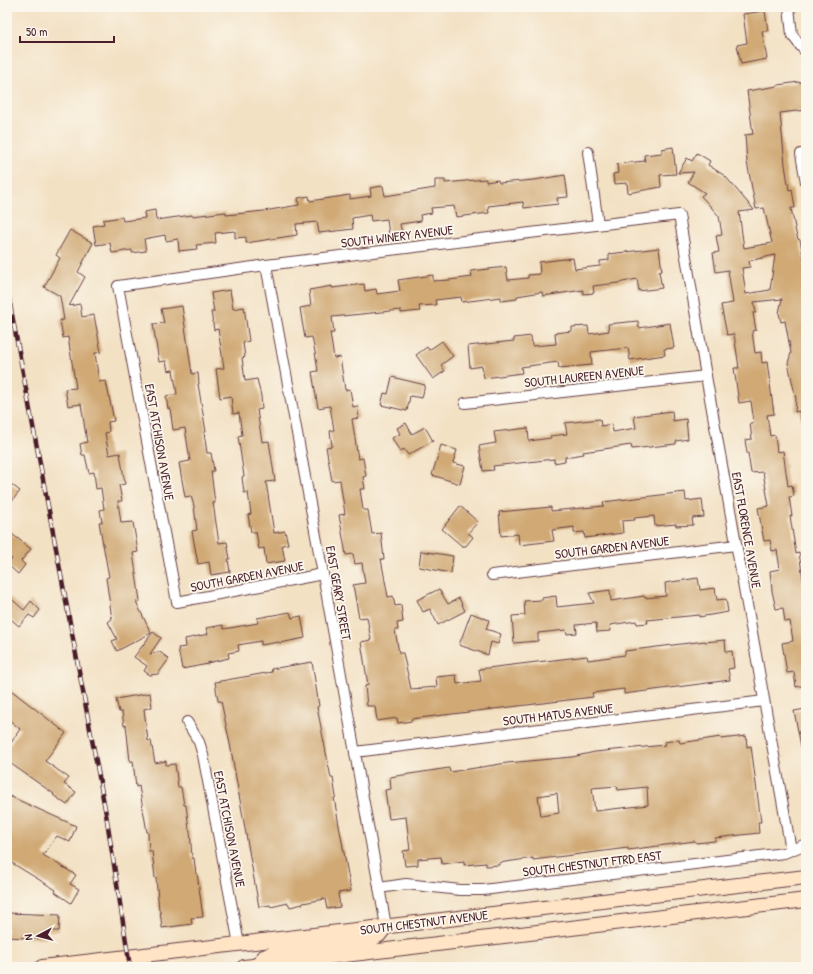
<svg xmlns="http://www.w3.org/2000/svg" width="813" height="974" font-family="'Patrick Hand',sans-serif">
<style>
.building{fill:#d0a975;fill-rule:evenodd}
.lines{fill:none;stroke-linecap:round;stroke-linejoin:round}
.minor-casing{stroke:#633c42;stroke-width:12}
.secondary-casing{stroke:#633c42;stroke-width:16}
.minor{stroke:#fff;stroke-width:10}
.secondary{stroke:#ffe4c6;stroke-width:14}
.rail-casing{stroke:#4a1f2b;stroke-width:4.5}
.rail{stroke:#fbf7ec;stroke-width:3;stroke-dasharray:9;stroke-linecap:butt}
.labels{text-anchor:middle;stroke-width:3.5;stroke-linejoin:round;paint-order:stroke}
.street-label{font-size:13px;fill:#4a1f2b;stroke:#fbf7ec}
</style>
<rect width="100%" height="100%" fill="#fbf7ec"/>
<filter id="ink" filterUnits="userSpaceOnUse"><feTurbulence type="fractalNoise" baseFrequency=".025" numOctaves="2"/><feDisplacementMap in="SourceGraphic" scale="8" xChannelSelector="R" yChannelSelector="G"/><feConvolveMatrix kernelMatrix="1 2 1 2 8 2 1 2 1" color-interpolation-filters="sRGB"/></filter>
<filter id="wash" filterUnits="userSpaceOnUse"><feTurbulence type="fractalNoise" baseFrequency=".012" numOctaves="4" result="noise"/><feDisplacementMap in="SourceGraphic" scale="16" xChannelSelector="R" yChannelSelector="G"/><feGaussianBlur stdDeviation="0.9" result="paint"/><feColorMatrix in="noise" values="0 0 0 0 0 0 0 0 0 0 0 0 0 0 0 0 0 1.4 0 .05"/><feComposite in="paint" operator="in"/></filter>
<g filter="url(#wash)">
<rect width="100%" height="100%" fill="#f3e1c4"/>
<g id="blocks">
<g class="building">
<path d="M765 11 768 31H762L767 59 741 64 737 45 747 43 743 14Z"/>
<path d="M799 82V83L806 82V110L780 113 785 165 789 190 792 189 795 208H791L796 233 798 239 800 240 805 264 806 282V424H802L799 411 795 412 796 399 788 363 791 353 785 321 781 322 779 313 782 299 754 302 756 313H753L756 330 752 331 755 353 761 352 762 363 767 362 774 414 767 415 770 436 775 435 777 452 783 451 788 486 792 485 794 496 789 497 792 516H790L796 554 799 553 806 598V685L796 687 794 672 787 673 782 643 793 641 790 621 785 622 783 608 776 609 772 591 770 571 780 569 777 550 772 551 770 540 764 541 758 508 769 506 763 472 751 473 748 453H747L745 440 752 439 750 423H754L751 401 739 403 734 368H739L734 334 727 335 721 305 733 303 728 270 716 272 713 253 719 252 716 236 722 235 719 216 701 196 705 193 688 182 694 172 678 173 687 158 692 161 697 153 710 161 708 165 725 176 754 210 739 212 744 248 772 243 764 208 756 209 747 162 745 135 753 134 747 91 778 86V85ZM775 255 770 290 746 294 742 268 750 267 749 261Z"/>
<path d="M673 147 676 174 660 175 661 187 628 193 627 183 614 184 613 174 618 173 617 164 645 161 644 155 662 153V149Z"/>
<path d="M565 175 568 197 557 198 558 204 524 208 523 202 488 206 489 213 456 217 454 206 431 208 432 213 420 215 421 221 400 224 402 233 389 235 387 219 371 221 370 215 352 218 353 229 319 233 317 222 296 224 297 235 246 243V237L235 238V231L215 233 216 243 196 245 197 249 179 251 178 239 166 241 165 235 144 239 146 251 132 253V250L112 253 110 243 96 245 93 226 104 224 103 220 122 217 123 221 145 218 144 212 155 210 156 220 192 215V216L226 212V215L264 211 299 205 298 198 309 196 310 201 350 195V199L371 196 370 188 383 186 385 196 435 188V180H445V183L486 179V182L498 180 499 183 534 180Z"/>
<path d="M70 230 93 243 78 272 85 277 69 306 80 304 82 317 94 315 101 352 95 353 99 382 106 381 114 421 108 422 109 432 105 433 109 455 120 453 125 484 119 485 122 501H118L121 523 133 522 138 552 133 553 140 601 136 602 151 633 117 651 112 641 117 639 108 622 112 619 106 578 109 577 99 522H102L100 510 104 509 101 488 96 489 94 472 89 473 85 455H82L80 444 87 442 81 404 68 406 65 389 76 388 68 337 63 338 60 320H64L60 296 44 287 60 258 56 255Z"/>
<path d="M659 248 662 271 659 272 662 288 639 291 637 279 618 283 593 286 594 293 583 294V290L543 296 542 292 517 296V299L501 301V297L462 302 461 297 435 300 436 305 419 306 420 311 401 313V310L332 317 334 333H330L334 358 340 357 345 390 350 389 353 407 357 406 359 418 352 419 358 459 363 458 366 476 363 477 365 489H360L363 510H368L372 534 381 533 384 559H381L388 597 393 596 395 606 401 605 403 622 397 623 398 630H395L399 653H403L411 689 437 687 436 677 456 675 457 684 481 681 479 669 587 656 588 660 625 655V651L705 641V642L725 640 726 652 732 651 734 668 728 669 730 680 639 692 624 694V689L592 693 593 697 411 719 412 721 398 723 397 718 377 721 375 706H367L365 686 368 685 361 642 371 640 367 617 359 618 353 585 365 583 362 563 355 564 353 554 346 555 339 515 345 514 340 480 332 481 326 447 332 446 330 431 334 430 330 406 318 408 312 372 318 371 315 352 312 337 305 338 302 321 300 308 311 306 309 290 332 286V288L364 284 365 291 376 289 377 294 400 291 398 280 433 275V281L449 280 472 277 471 271 506 267 508 280 528 278V275L540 274 539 262 573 258 575 269 600 266V261L609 260V254Z"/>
<path d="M230 290 233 309 244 307 249 341 243 343 245 357 242 358 245 381 257 379 261 396 262 409 257 410 262 442 269 441 275 481 266 482 274 533 285 531 288 544 282 545 285 561 266 564 264 548 259 549 256 532H251L248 515 251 514 248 492 244 493 242 477 244 476 238 436 242 435 239 413 233 414 231 396 220 398 216 369 224 368 218 329 214 330 211 312H214L211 293Z"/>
<path d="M182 306 192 374 198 373 199 384H198L206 432H204L207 453H211L214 471H211L215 503H213L219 543 227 542 230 559H228L230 572 211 575 209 562 198 564 192 531 197 530 194 506 191 496 185 497 179 463 190 461 185 428 173 430 170 408 168 409 166 396 177 394 173 370 168 371 166 361 159 362 153 324 164 323 161 309Z"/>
<path d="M638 321 639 328 670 323 674 348 664 349 665 355 630 360 628 348 591 352 592 365 559 368 558 362 543 364 521 367 522 373 484 378 482 366 470 368 468 346 514 341V338L531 336 532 346 556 344 555 333 572 331V327L588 326 589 334 609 331 608 324Z"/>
<path d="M442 341 453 356 441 365 445 371 433 379 416 355 427 347 429 350Z"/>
<path d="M392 377 425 385 422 398 410 396 407 411 381 405 384 393 388 394Z"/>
<path d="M672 411 673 421 686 419 688 439 676 441V444L632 449 631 445 583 452 584 454 565 457V461L554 463V459L493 466 494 470 483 471 479 446 496 443 494 432 528 428 529 441 551 438 550 436 567 434 565 423 600 419 601 426 612 424 613 432 636 428 634 416Z"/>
<path d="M406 423 412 434 425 427 433 441 408 455 404 449 400 452 392 438 400 434 397 428Z"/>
<path d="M441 445 457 450 453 463 465 466 460 484 432 475Z"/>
<path d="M7 481 20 491 7 507Z"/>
<path d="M685 492 686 501 702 499 704 517 692 518 693 525 676 526V524L655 526 654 516 634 518 635 520 622 521 623 533 585 538 584 532 574 533V527L552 530 554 541 519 545 518 534 501 536 499 512 551 507V511L604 506 603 502Z"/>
<path d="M460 506 478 522 468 533 473 537 466 546H462L442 529Z"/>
<path d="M7 530 31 549 21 561 25 565 18 574 7 564 12 559 7 555Z"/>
<path d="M421 551 453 556 451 573 419 567Z"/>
<path d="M698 578 700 590 715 588 717 600 726 599 728 612 699 617V615L647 620 648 623 637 624 636 621 610 625 611 631 597 632 596 623 576 625 577 633 567 634 566 630 538 633V641L514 643 512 616 525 615 524 601 542 600V598L556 596 557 607 594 603 589 593 610 590 611 601 644 596 645 598 666 596 665 583Z"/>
<path d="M439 589 448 604 459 598 465 611 438 625 430 609 423 612 417 600Z"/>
<path d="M7 595 24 610 31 601 40 610 34 618 29 615 19 626 7 616Z"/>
<path d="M290 612 292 618 301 616 305 638 280 643 279 642 261 645V641L238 645 239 651 228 653 229 658 207 663 208 664 182 669 178 648 186 647 185 639 208 634 206 628 223 625 224 629 258 623 257 618Z"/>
<path d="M471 613 489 620 486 629 501 634 498 644 491 642 488 655 459 645Z"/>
<path d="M153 632 161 638 150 654 160 652 169 659 158 674 150 675 144 671 147 666 134 657Z"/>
<path d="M312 662 319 706 317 707 331 778H333L336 797 334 798 351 891 338 893 340 907 327 909 325 899 303 903V904L290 907 288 903 271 907 270 905 259 907 230 744 221 701H218L215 682 272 672 271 669Z"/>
<path d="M7 687 66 733 45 761 69 778 64 784 76 792 67 805 53 795 54 794 7 761V749L20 729 7 718Z"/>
<path d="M150 693 152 707 144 709 148 741H151L155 763 166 761V765L175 764 178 787H181L184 805H186L189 830H190L192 858H194L196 874 197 873 203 917 191 918 192 924 162 928 160 910H159L156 878H155L152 851H149L148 832H147L139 786 136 787 133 761H130L126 725 124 726 122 712H119L116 699Z"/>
<path d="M806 709V746H801L794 711Z"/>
<path d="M746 736 747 747 751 746 761 822H758L759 833 715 838V841L696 843 695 841 628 850V848L533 860V858L499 863V865L486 866V863L464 865V861L442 864 441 857 418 859V865L405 866 403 851 410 850 406 817 389 819 385 790 391 789 390 777 449 768 450 772 507 763 572 757 595 752 665 745 664 742 679 740 680 743 721 737V739ZM617 786 618 790 647 787 648 805 595 811 592 788ZM557 793 559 813 541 816 538 796Z"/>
<path d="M7 795 76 826 70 842 57 836 43 855 76 875 70 884 79 889 71 903 55 892 56 890 7 860Z"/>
<path d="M7 913 60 915 59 931H46V939L7 937Z"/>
</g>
</g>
</g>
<g filter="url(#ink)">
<use href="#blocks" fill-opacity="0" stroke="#633c42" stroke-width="1"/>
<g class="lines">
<g class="minor-casing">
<g id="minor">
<path d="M789 7 792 35 803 49 806 50"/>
<path d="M588 152 598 224"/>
<path d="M801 154 806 182"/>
<path d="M266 265 323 574 386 926"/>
<path d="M465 403 706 376"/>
<path d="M323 574 177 602 118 286 266 265 679 215 706 376 791 850"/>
<path d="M492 575 736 545"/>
<path d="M187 722 199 742 203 755 239 944"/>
<path d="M355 752 764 701"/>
<path d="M379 888 406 884 460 890H483L784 853 806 844"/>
</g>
</g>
<g class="secondary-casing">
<g id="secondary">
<path d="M257 965 264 957 276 952 368 941 379 935 386 926"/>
<path d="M42 967 806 877"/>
<path d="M244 967 806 900"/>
</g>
</g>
<use href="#minor" class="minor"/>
<use href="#secondary" class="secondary"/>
<g class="rail-casing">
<path id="rail" d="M7 288 106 814 130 967"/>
</g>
<use href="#rail" class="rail"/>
</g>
</g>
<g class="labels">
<g class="street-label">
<text transform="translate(397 236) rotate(-7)" y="5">SOUTH WINERY AVENUE</text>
<text transform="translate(584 376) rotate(-6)" y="5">SOUTH LAUREEN AVENUE</text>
<text transform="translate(160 442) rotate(80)" y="5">EAST ATCHISON AVENUE</text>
<text transform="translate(747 530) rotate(80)" y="5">EAST FLORENCE AVENUE</text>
<text transform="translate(612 547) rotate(-7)" y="5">SOUTH GARDEN AVENUE</text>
<text transform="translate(247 576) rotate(-11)" y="5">SOUTH GARDEN AVENUE</text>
<text transform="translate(339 593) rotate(80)" y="5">EAST GEARY STREET</text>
<text transform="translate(558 714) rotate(-7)" y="5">SOUTH MATUS AVENUE</text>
<text transform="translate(230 829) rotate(79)" y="5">EAST ATCHISON AVENUE</text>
<text transform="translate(592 863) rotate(-7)" y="5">SOUTH CHESTNUT FTRD EAST</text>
<text transform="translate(424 922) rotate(-7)" y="5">SOUTH CHESTNUT AVENUE</text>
</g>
</g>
<rect width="813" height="974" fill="none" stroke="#fbf7ec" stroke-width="24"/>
<g transform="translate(38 936) rotate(263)" stroke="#fbf7ec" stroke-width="3" paint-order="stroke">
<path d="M0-3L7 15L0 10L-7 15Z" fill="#4a1f2b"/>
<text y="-6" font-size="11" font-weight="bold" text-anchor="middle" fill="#4a1f2b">N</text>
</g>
<path d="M20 36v6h94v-6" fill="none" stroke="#4a1f2b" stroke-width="2"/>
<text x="26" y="36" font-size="12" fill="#4a1f2b" stroke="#fbf7ec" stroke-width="3" paint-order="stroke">50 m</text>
</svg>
